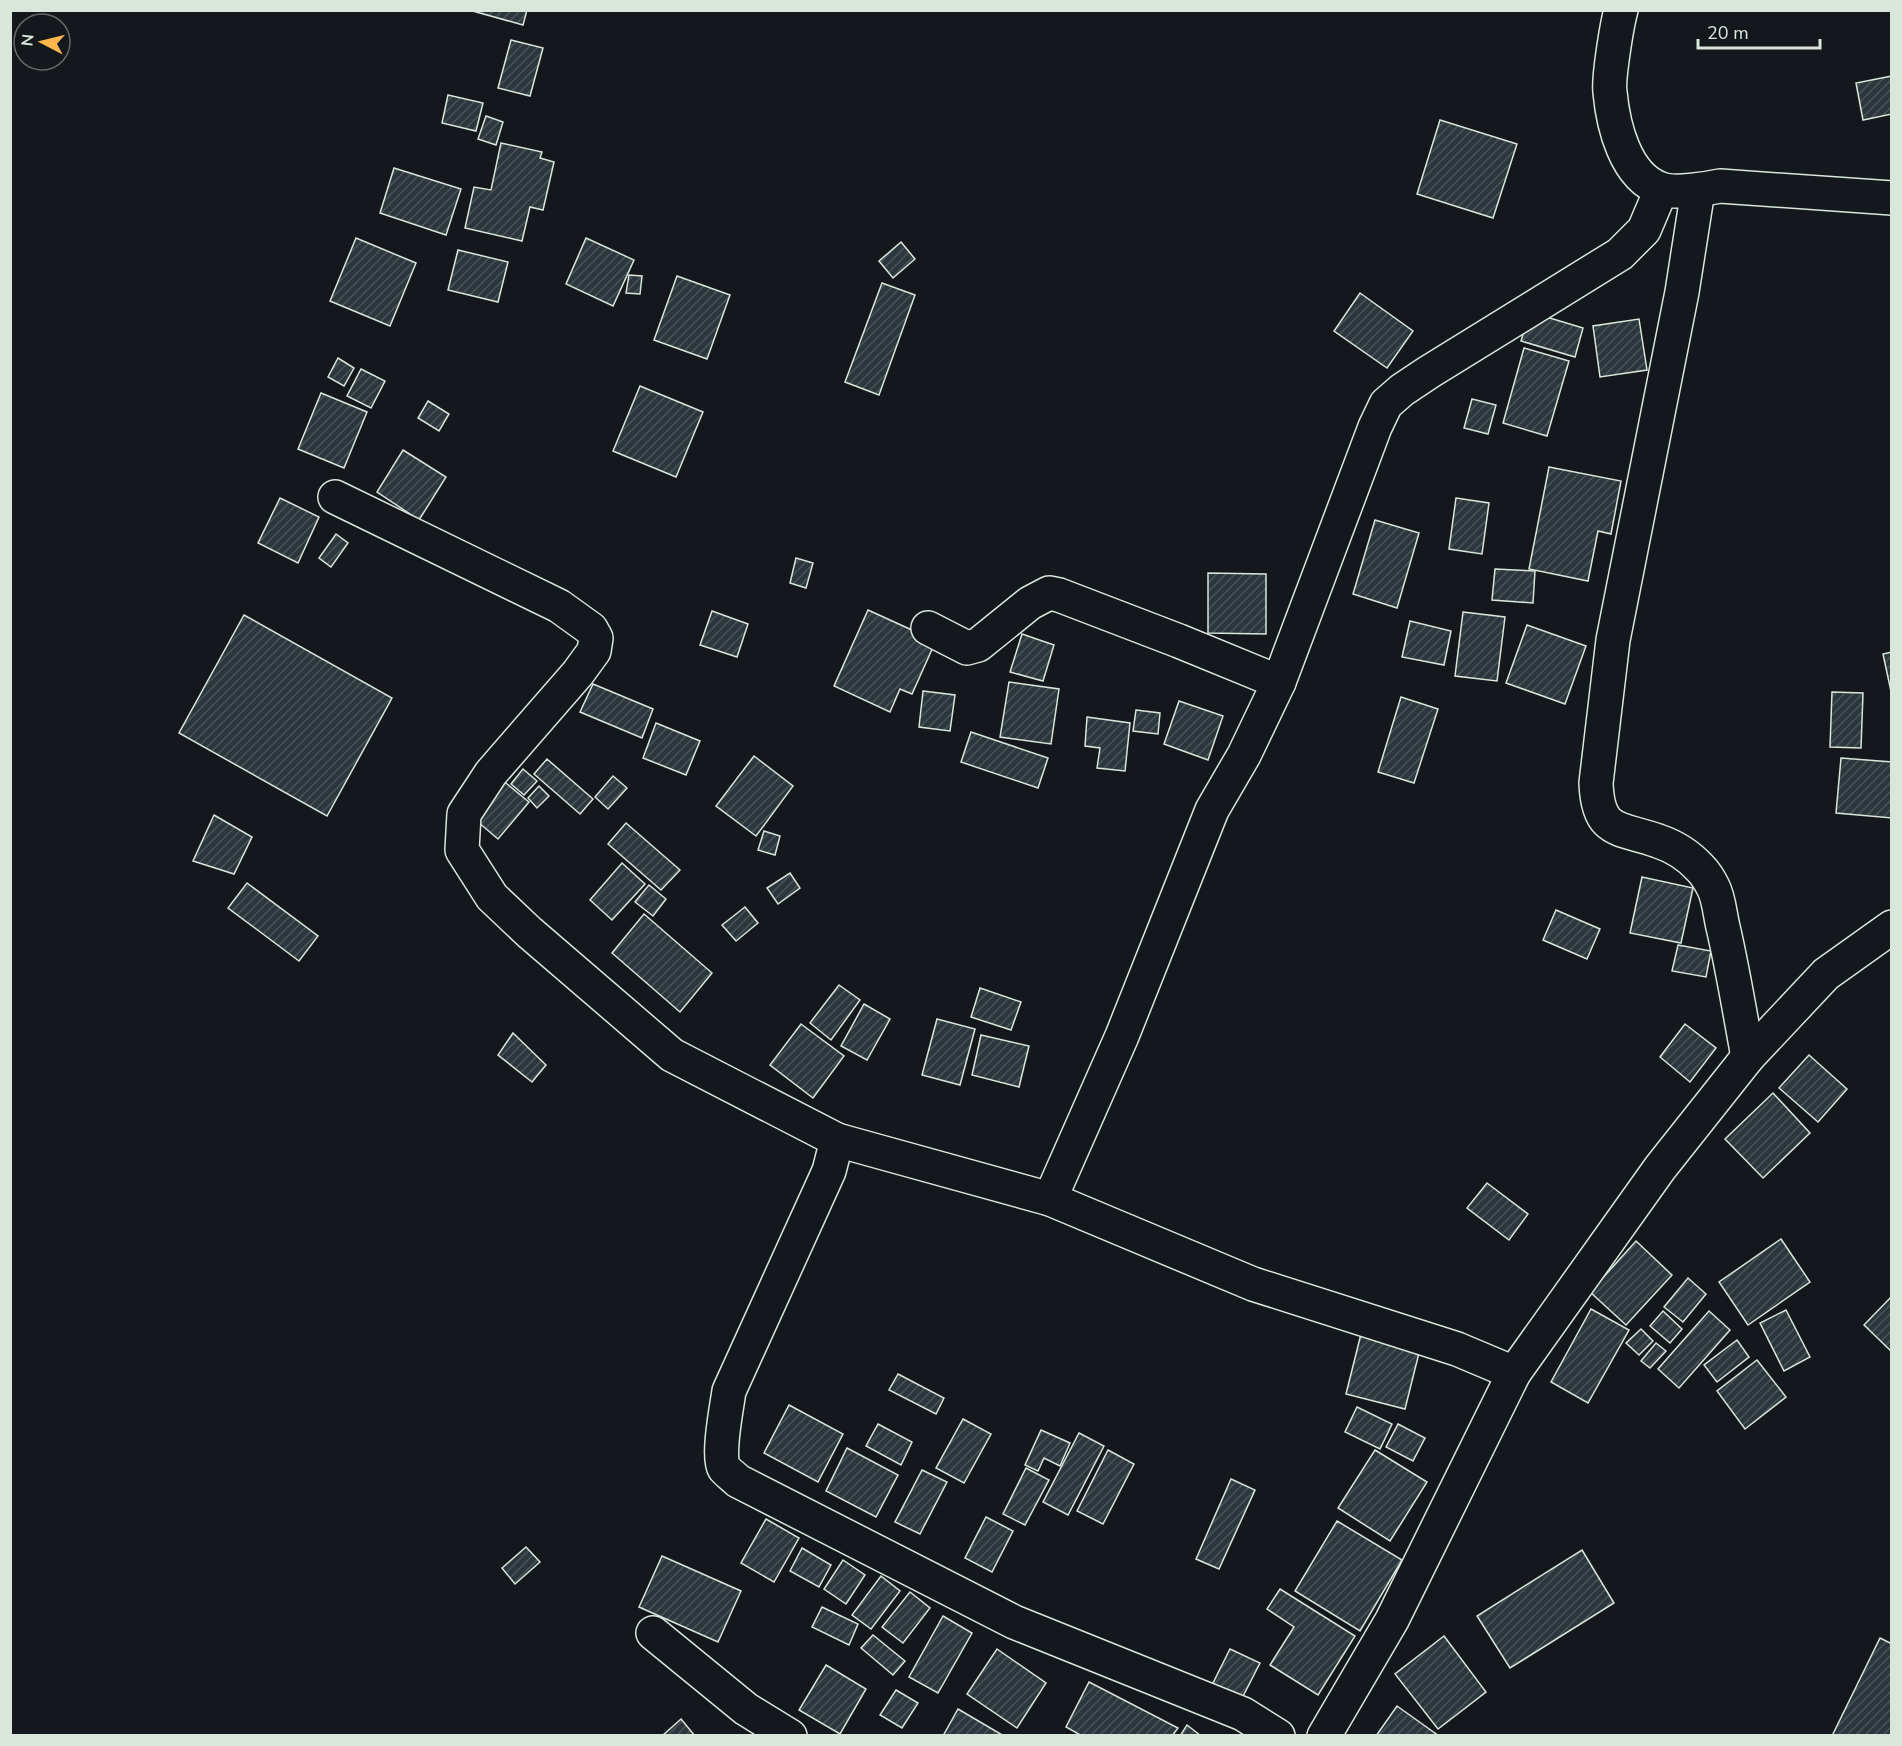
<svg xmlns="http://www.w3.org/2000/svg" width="1902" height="1746" font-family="'Nunito Sans',sans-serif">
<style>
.building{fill:url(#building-hatch);stroke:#d8e6dc;stroke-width:1.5}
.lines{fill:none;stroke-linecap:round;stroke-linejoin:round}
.street-casing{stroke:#d8e6dc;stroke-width:36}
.street{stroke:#14181c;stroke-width:33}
</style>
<defs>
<pattern id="building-hatch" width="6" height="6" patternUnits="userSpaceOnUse" patternTransform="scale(1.5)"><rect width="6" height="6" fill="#2c363c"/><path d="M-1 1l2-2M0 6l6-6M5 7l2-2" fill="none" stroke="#4a5358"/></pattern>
</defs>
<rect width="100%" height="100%" fill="#14181c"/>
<g class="building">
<path d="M469 10H527L523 25Z"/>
<path d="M511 40 543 48 530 96 498 88Z"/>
<path d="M1892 76V114L1863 120 1856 83Z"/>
<path d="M448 95 483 103 476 131 442 123Z"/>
<path d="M486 116 503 122 496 145 478 139Z"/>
<path d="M1440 120 1517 144 1493 218 1417 194Z"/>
<path d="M501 143 542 152 540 158 554 162 543 210 530 207 522 241 465 228 474 187 491 190Z"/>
<path d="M394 168 461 189 446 235 380 213Z"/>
<path d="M356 238 416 263 390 326 330 301Z"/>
<path d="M586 238 634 260 613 306 566 284Z"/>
<path d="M901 242 915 259 893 278 879 261Z"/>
<path d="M458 250 508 262 498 302 448 290Z"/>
<path d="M629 275 642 276 640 294 626 293Z"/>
<path d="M677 276 730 295 707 359 654 340Z"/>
<path d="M882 283 915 295 879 395 845 382Z"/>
<path d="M1360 293 1413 331 1387 368 1334 331Z"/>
<path d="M1530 312 1583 328 1575 357 1521 341Z"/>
<path d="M1639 319 1647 370 1600 377 1593 326Z"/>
<path d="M1524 348 1569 361 1547 436 1503 423Z"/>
<path d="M338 358 354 368 344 386 328 377Z"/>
<path d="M361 369 385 381 371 408 347 396Z"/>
<path d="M640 386 703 412 676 477 613 451Z"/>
<path d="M321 393 367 412 344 468 298 449Z"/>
<path d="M1472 399 1496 405 1488 434 1464 428Z"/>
<path d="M428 401 449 414 439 431 418 418Z"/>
<path d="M403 450 446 477 419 520 377 492Z"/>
<path d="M1549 467 1621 481 1611 534 1598 531 1588 581 1529 569Z"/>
<path d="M280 498 319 517 298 563 258 543Z"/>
<path d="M1456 498 1489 503 1482 554 1449 549Z"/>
<path d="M1375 520 1419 533 1397 608 1353 594Z"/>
<path d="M336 534 348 543 331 567 319 558Z"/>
<path d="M796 558 813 563 806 588 790 583Z"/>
<path d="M1495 569 1535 571 1533 603 1492 600Z"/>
<path d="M1208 573 1266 574V634L1208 633Z"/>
<path d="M868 610 925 636 934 645 912 694 900 689 890 712 834 686Z"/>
<path d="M712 611 748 624 737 657 700 645Z"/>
<path d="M1463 612 1505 617 1497 681 1455 676Z"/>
<path d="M244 615 392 698 327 816 179 733Z"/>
<path d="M1410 621 1451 631 1444 665 1402 657Z"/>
<path d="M1527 625 1586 646 1565 704 1506 683Z"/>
<path d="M1022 634 1054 645 1043 681 1010 672Z"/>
<path d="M1892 652V696L1883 654Z"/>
<path d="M1009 682 1059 689 1051 744 1000 737Z"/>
<path d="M593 684 653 709 642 738 580 712Z"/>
<path d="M923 691 955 695 950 731 919 727Z"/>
<path d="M1832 692 1863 693 1861 748 1830 747Z"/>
<path d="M1401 697 1438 709 1414 783 1378 772Z"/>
<path d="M1179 701 1223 716 1208 760 1164 744Z"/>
<path d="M1136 710 1160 713 1158 734 1133 731Z"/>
<path d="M1087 717 1130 723 1125 771 1097 768 1100 748 1085 746Z"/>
<path d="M656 723 700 741 686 775 643 758Z"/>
<path d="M971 732 1048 758 1038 788 961 762Z"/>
<path d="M754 756 793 786 756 836 716 806Z"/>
<path d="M1841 758 1892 762V818L1836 813Z"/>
<path d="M547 759 593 799 580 814 534 774Z"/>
<path d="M523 769 537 781 524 795 511 784Z"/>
<path d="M613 776 627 788 608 809 595 797Z"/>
<path d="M501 779 529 802 498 839 471 816Z"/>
<path d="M539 786 549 796 537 808 528 798Z"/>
<path d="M214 815 252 837 234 874 193 861Z"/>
<path d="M626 823 680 870 661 890 608 844Z"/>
<path d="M764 831 780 836 775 855 758 850Z"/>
<path d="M622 863 645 884 612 920 590 900Z"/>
<path d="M790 873 800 888 778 904 767 888Z"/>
<path d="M1642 877 1693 888 1681 943 1630 933Z"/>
<path d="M247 883 318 936 299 961 228 908Z"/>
<path d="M649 885 666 899 653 916 635 902Z"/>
<path d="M745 907 758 923 736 941 722 925Z"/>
<path d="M1556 910 1600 929 1587 959 1543 940Z"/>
<path d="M644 914 712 973 680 1012 612 953Z"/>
<path d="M1678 945 1711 951 1706 977 1672 971Z"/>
<path d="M839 985 860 1000 831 1040 810 1023Z"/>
<path d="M980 988 1021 1002 1011 1030 971 1017Z"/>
<path d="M864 1004 890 1019 867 1060 841 1046Z"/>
<path d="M937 1019 975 1029 960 1085 922 1075Z"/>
<path d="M801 1024 844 1056 813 1098 770 1065Z"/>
<path d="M1685 1024 1716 1048 1690 1082 1660 1057Z"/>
<path d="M513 1033 546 1065 532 1082 498 1055Z"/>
<path d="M981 1035 1029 1046 1019 1087 972 1075Z"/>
<path d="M1809 1055 1847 1089 1818 1122 1779 1088Z"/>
<path d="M1773 1093 1810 1133 1763 1178 1725 1139Z"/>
<path d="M1487 1183 1528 1214 1509 1240 1467 1208Z"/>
<path d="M1781 1239 1810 1282 1748 1325 1719 1282Z"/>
<path d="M1636 1241 1672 1275 1626 1325 1590 1292Z"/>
<path d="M1688 1278 1706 1294 1683 1322 1664 1307Z"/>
<path d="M1892 1296V1352L1864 1325Z"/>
<path d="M1591 1309 1629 1330 1588 1403 1551 1382Z"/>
<path d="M1786 1310 1810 1357 1784 1371 1760 1323Z"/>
<path d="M1663 1311 1682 1329 1670 1343 1650 1326Z"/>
<path d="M1709 1311 1730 1330 1679 1388 1658 1369Z"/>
<path d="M1641 1329 1653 1341 1639 1355 1626 1343Z"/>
<path d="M1362 1330 1421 1345 1405 1409 1346 1394Z"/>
<path d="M1737 1340 1749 1357 1717 1382 1704 1365Z"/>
<path d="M1656 1343 1666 1351 1650 1368 1641 1361Z"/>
<path d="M1757 1360 1786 1397 1745 1429 1717 1391Z"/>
<path d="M898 1374 944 1398 936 1414 889 1390Z"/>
<path d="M789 1405 843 1434 818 1482 764 1453Z"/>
<path d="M1357 1407 1392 1424 1380 1449 1345 1432Z"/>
<path d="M963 1419 991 1434 964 1483 936 1468Z"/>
<path d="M878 1424 912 1442 901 1465 866 1446Z"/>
<path d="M1398 1424 1425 1438 1413 1461 1386 1447Z"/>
<path d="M1041 1430 1070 1443 1060 1466 1044 1458 1038 1471 1025 1465Z"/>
<path d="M1079 1433 1104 1446 1068 1515 1043 1502Z"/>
<path d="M847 1448 898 1475 876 1517 826 1491Z"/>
<path d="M1108 1450 1134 1464 1103 1524 1077 1511Z"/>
<path d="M1375 1450 1427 1482 1390 1541 1338 1508Z"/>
<path d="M1026 1468 1049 1480 1025 1525 1003 1514Z"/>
<path d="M922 1470 947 1482 920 1534 895 1522Z"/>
<path d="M1231 1479 1255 1490 1219 1569 1196 1559Z"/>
<path d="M986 1517 1013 1531 992 1572 965 1558Z"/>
<path d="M766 1519 799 1538 774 1582 741 1563Z"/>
<path d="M1337 1521 1402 1560 1360 1631 1295 1591Z"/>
<path d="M526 1547 540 1562 515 1584 502 1568Z"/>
<path d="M802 1548 831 1565 819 1587 790 1571Z"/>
<path d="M1582 1550 1614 1603 1510 1668 1477 1616Z"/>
<path d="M662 1556 741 1591 718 1642 639 1607Z"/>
<path d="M843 1560 865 1575 846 1604 824 1589Z"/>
<path d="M881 1576 900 1591 871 1629 852 1615Z"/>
<path d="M1280 1589 1355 1636 1318 1695 1270 1665 1294 1627 1267 1609Z"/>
<path d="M910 1592 930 1608 903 1643 882 1627Z"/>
<path d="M822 1607 858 1624 849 1645 812 1627Z"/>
<path d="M943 1616 972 1633 938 1693 909 1677Z"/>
<path d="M873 1635 905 1661 893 1675 861 1648Z"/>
<path d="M1444 1636 1486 1692 1438 1729 1395 1674Z"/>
<path d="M1880 1638 1892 1644V1736H1832Z"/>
<path d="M997 1649 1046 1683 1017 1728 967 1694Z"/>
<path d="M1230 1649 1260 1663 1240 1702 1211 1687Z"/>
<path d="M826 1665 866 1689 840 1734 799 1710Z"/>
<path d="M1089 1682 1178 1728 1172 1736H1082L1066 1727Z"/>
<path d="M896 1690 918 1703 902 1728 880 1715Z"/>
<path d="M1397 1706 1439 1736H1376Z"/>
<path d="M958 1709 1004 1736H943Z"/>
<path d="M681 1719 695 1736H662Z"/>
<path d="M1187 1725 1201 1736H1180Z"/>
</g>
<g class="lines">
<g class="street-casing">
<g id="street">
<path d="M1621 10C1617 24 1608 79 1610 92 1613 125 1625 177 1661 189 1674 194 1706 189 1720 186L1892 198"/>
<path d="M1698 190 1682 292 1613 640 1596 783C1598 835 1620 827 1658 841 1673 846 1689 856 1700 868 1705 873 1710 881 1713 887 1719 898 1720 915 1723 927 1733 970 1740 1014 1748 1057"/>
<path d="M335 497 559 606 591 629 596 638 594 651 578 673 491 773 464 814 462 850 492 897 529 932 672 1055 837 1140 1050 1199 1253 1284 1457 1349 1514 1373"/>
<path d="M928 628 967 648 978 645 1030 603 1049 593 1059 595 1179 641 1279 682"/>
<path d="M837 1140 829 1171 729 1391C727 1405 717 1457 724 1468 727 1472 734 1477 738 1481L1014 1622 1243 1714 1278 1736"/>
<path d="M1050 1199 1122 1036 1212 810 1244 755 1279 682 1375 427 1386 404 1402 390 1429 372 1620 254 1644 230 1661 190"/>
<path d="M653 1633 746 1709 790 1736"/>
<path d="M1324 1736 1392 1620 1514 1373 1660 1168 1748 1057 1826 974 1892 927"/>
</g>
</g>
<use href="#street" class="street"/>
</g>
<rect width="1902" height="1746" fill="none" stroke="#d8e6dc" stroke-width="24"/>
<g transform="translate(42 42) rotate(277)"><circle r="28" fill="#14181c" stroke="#626a69" stroke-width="1.5"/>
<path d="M0-4.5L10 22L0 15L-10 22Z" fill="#ffb74d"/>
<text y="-9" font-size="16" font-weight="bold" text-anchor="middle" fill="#d8e6dc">N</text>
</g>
<path d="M1698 39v9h122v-9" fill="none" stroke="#d8e6dc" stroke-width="3"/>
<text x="1707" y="39" font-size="18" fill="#d8e6dc" stroke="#14181c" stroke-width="4.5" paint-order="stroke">20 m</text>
</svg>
